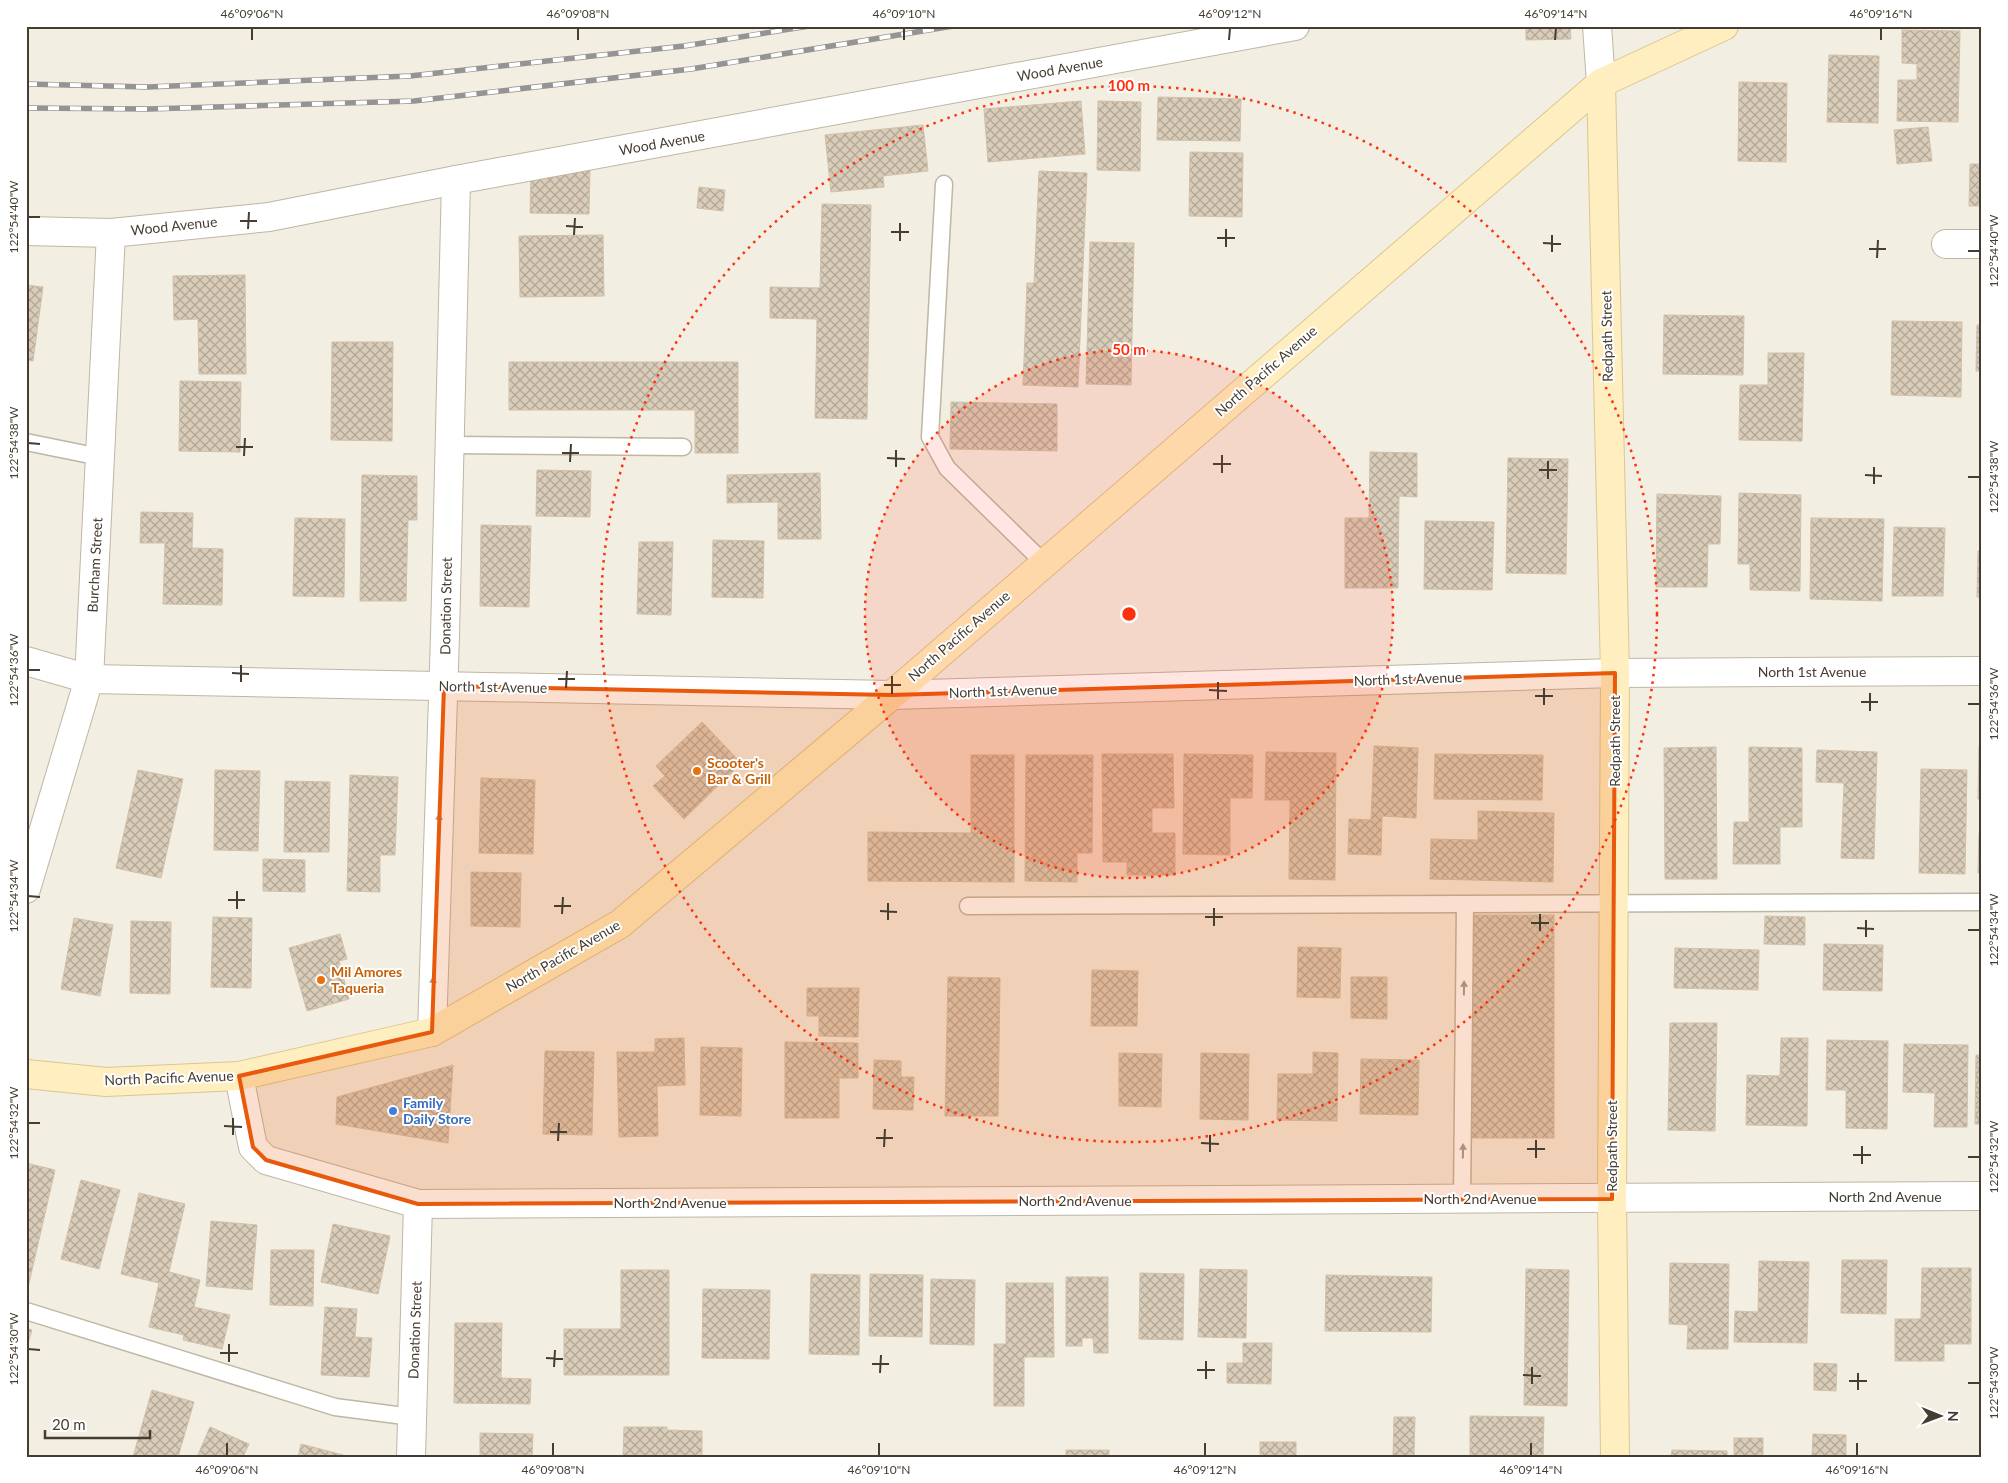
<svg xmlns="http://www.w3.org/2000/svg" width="2008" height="1483" font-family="Lato,sans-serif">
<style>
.building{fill:url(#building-cross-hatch);stroke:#d1c1a9}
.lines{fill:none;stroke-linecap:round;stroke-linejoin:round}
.lane-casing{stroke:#bfb6a4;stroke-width:19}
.street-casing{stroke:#bfb6a4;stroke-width:30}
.secondary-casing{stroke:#dbc68e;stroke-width:30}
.lane{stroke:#fff;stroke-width:16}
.street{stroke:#fff;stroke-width:28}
.secondary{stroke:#ffefc0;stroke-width:28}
.rail-casing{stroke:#949494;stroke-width:5.5}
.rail{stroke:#fff;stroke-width:4;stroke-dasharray:11;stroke-linecap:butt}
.oneway{fill:#a29e98}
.marked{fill:#e8590c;fill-opacity:0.2;stroke:#e8590c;stroke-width:4;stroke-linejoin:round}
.ticks{fill:none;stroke:#453d32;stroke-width:2}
.ring{fill:none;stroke:#ff300d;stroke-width:2.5;stroke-dasharray:2.5 5}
.food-dot{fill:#e8710a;stroke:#fff;stroke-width:2}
.shop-dot{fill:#3f7fe0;stroke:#fff;stroke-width:2}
.labels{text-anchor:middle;stroke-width:4;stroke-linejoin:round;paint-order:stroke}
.street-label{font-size:14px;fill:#453d32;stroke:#fff}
.food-label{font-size:14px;font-weight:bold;fill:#c56008;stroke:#fff;text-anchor:start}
.shop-label{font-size:14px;font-weight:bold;fill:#366cbe;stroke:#fff;text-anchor:start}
.centre{fill:#ff300d;stroke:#fff;stroke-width:2.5}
.ring-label{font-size:15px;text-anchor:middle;font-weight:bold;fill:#ff300d;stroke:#fff;stroke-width:4;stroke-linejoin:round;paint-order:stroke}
.neatline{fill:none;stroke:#453d32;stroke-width:2}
.ticks-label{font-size:12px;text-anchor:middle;fill:#453d32}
</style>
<defs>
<pattern id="building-cross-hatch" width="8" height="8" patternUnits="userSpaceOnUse" patternTransform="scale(1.25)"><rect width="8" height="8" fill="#d9ccb9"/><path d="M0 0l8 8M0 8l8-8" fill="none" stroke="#b2a797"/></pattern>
</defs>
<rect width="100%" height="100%" fill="#f3eee2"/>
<g class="building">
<path d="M1526 26H1570L1571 39 1526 40Z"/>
<path d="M1981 26H1982V67H1980Z"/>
<path d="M1902 30 1960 31 1958 122 1897 121 1898 80H1917V64L1902 63Z"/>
<path d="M1829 55 1879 56 1878 123 1827 122Z"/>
<path d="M1739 82 1787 83 1786 162 1738 161Z"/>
<path d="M1158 97 1241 99 1240 141 1157 140Z"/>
<path d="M1081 101 1085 154 988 162 984 109Z"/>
<path d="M1098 101 1141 102 1140 171 1097 170Z"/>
<path d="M923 125 928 171 883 176 884 187 831 192 825 135Z"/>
<path d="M1928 127 1932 161 1897 164 1894 130Z"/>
<path d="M1190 152 1243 153 1242 217 1189 216Z"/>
<path d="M1970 164H1982V206H1969Z"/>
<path d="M531 169 590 170 589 214 530 213Z"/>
<path d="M1039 171 1087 173 1078 387 1023 385 1027 283H1034Z"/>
<path d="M699 187 725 190 723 211 697 208Z"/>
<path d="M822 204 871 205 867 419 815 418 817 319 770 318V287L820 288Z"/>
<path d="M603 235 604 296 520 297 519 236Z"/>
<path d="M1090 242 1134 243 1131 385 1086 384Z"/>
<path d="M245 275 246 374H199L198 319 174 320 173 276Z"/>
<path d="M26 285 43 287 33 361 26 360Z"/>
<path d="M1664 315 1744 316 1743 375 1663 374Z"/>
<path d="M1892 321 1962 322 1961 397 1891 395Z"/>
<path d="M1977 325H1982V371H1976Z"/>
<path d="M332 342H393L392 441 331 440Z"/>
<path d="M1768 353H1804L1802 441 1739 440 1740 385H1768Z"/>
<path d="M509 362H738V453H695V410H509Z"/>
<path d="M180 381 241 382 240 452 179 451Z"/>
<path d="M951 402 1057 404V451L950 449Z"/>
<path d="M1370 452 1417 453V497L1399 496 1398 588H1345V518H1369Z"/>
<path d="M1508 458 1568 459 1566 574 1506 573Z"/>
<path d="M537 470 591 471 590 517 536 516Z"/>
<path d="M820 473 821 539H778V502L727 503V475Z"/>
<path d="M362 475 417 476V520H408L406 601H360Z"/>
<path d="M1739 493 1801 495 1800 591 1750 590V564H1738Z"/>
<path d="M1657 494 1721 496 1720 544H1708L1707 587H1656Z"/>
<path d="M141 512 193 513 192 548 223 549 222 605 163 604 165 543H140Z"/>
<path d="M295 518 345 519 344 597 293 596Z"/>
<path d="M1811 518 1884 519 1882 601 1810 599Z"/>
<path d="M1425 521 1494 522 1492 590 1424 589Z"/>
<path d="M481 525 531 526 529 607 480 606Z"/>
<path d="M1894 527 1945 528 1943 596H1892Z"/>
<path d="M713 540 764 541 763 598 712 597Z"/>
<path d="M639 542H673L671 615 637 614Z"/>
<path d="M1978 551H1982V597H1977Z"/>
<path d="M702 722 741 763 684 819 653 786 665 776 656 766Z"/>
<path d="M1374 746 1418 748 1416 818 1382 816 1381 855 1348 854 1349 819 1371 820Z"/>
<path d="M1979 746H1982V799H1978Z"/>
<path d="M1716 747 1717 879H1665L1664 748Z"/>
<path d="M1749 747 1802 748V827H1780V864H1733L1734 822H1749Z"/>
<path d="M1817 750 1877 752 1874 859 1841 858 1844 783 1816 782Z"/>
<path d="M1266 752 1336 753 1335 880 1289 879 1290 800H1265Z"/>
<path d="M1102 754H1173L1174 808H1152V833H1175V875H1127V862H1103Z"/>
<path d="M1184 754 1253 755 1252 798H1230V855L1183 854Z"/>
<path d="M1435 754 1543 755 1542 800 1434 799Z"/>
<path d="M971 755H1014V882L868 881V832L971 833Z"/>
<path d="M1026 755H1093L1092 853H1077V882L1025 881Z"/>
<path d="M1921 769 1967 770 1965 874 1919 873Z"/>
<path d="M138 770 183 779 161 878 116 868Z"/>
<path d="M215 770 260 771 258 851 214 850Z"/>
<path d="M350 775 398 777 395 855H380V892L347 891Z"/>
<path d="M481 778 535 780 533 854 479 853Z"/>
<path d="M285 781 330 782 329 852H284Z"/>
<path d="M1478 811 1554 813 1553 882 1430 879 1431 839 1478 840Z"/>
<path d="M1979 833H1982V873H1978Z"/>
<path d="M263 859 305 860V892L263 891Z"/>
<path d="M471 872 521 873 520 927 471 926Z"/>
<rect x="1470" y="915" width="84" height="223"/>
<path d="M1765 916 1805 917V945L1764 944Z"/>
<path d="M213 917 252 918 251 988 211 987Z"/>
<path d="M74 918 113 925 100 996 61 989Z"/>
<path d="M131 921 171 922 170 994 130 993Z"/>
<path d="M340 934 347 959 339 961 349 999 307 1011 289 948Z"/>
<path d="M1824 944 1883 945 1882 991 1823 990Z"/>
<path d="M1298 947 1341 948 1340 998 1297 997Z"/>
<path d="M1675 948 1759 950 1758 990 1674 988Z"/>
<path d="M1092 970 1138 971 1137 1026H1091Z"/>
<path d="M948 977 1000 978 998 1116H945Z"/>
<path d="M1351 977H1387V1019L1351 1018Z"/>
<path d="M807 988H859L858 1037 819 1036V1016H807Z"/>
<path d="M1670 1023H1717L1715 1131 1668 1130Z"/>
<path d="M684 1038 685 1085 657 1086 658 1136 619 1137 617 1052H655V1039Z"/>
<path d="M1781 1038H1808L1807 1126 1746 1125 1747 1075 1780 1076Z"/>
<path d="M1827 1040 1888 1041 1887 1129 1846 1128V1090H1826Z"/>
<path d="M785 1042 858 1043V1078H839V1118H785Z"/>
<path d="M1904 1044 1968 1045 1967 1127H1934L1935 1093 1903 1092Z"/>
<path d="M701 1047 742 1048 741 1116 700 1115Z"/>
<path d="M545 1051 594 1052 592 1135 543 1134Z"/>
<path d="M1313 1052 1338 1053 1337 1121 1277 1120 1278 1074H1313Z"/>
<path d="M1119 1053 1162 1054 1161 1107 1119 1106Z"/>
<path d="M1201 1053 1249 1054 1248 1120 1200 1119Z"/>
<path d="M1976 1055H1982V1124H1975Z"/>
<path d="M1361 1059 1419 1060 1418 1115 1360 1114Z"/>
<path d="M874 1060 901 1061V1077H914L913 1110 873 1109Z"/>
<path d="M453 1065 448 1143 336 1124 337 1097Z"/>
<path d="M26 1163 55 1170 27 1292 26 1291Z"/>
<path d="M81 1180 120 1190 99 1269 61 1259Z"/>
<path d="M139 1193 185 1204 169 1272 200 1280 194 1307 230 1315 222 1349 183 1340 184 1335 149 1327 159 1283 121 1274Z"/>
<path d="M211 1221 257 1225 252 1290 206 1286Z"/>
<path d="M333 1224 390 1236 378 1294 321 1282Z"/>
<path d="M271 1250H314L313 1306 270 1305Z"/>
<path d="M1842 1260H1887L1886 1314 1841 1313Z"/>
<path d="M1759 1261 1809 1262 1807 1343 1734 1342 1735 1311 1758 1312Z"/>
<path d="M1670 1263 1729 1264 1728 1349H1687L1688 1325 1669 1324Z"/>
<path d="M1922 1268H1971V1344H1944V1361H1895V1319H1921Z"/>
<path d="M1200 1269 1247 1270 1246 1338 1198 1337Z"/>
<path d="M1526 1269 1569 1270 1567 1406 1524 1405Z"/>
<path d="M621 1270H669V1375H564V1329H621Z"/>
<path d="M1140 1273 1184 1274 1183 1340 1139 1339Z"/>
<path d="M811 1274 860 1275 859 1355 809 1354Z"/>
<path d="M870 1274 923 1275 922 1337 869 1336Z"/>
<path d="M1326 1275 1432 1277 1431 1332 1325 1331Z"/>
<path d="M1066 1277H1108V1353H1094L1093 1338H1082V1346H1066Z"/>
<path d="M931 1279 975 1280 974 1345 930 1344Z"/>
<path d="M1006 1283H1053L1054 1357H1024V1406H994V1344H1006Z"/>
<path d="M703 1289 770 1290 769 1359 702 1358Z"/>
<path d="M325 1307 357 1309 355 1337 372 1338 369 1377 321 1375Z"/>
<path d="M455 1323H502L501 1378 531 1379 530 1404 454 1403Z"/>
<path d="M26 1328 32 1330 26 1350Z"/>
<path d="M1243 1343H1272L1271 1384 1227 1383V1363H1243Z"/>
<path d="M1814 1363 1837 1364 1836 1391 1814 1390Z"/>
<path d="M152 1390 194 1402 178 1457H133Z"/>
<path d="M1470 1416 1544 1417 1543 1457H1470Z"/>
<path d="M1394 1417H1415L1414 1457H1393Z"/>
<path d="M210 1427 249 1444 243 1457H197Z"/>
<path d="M624 1427H667V1430L702 1431V1457H623Z"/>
<path d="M480 1433 533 1434 532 1457H480Z"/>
<path d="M1813 1434 1846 1435V1457H1812Z"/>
<rect x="1734" y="1438" width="29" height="19"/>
<rect x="1260" y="1442" width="36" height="15"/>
<path d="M301 1444 351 1457H298Z"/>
<rect x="1066" y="1450" width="43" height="7"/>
<path d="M1672 1450 1727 1451V1457H1671Z"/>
</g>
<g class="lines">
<g class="lane-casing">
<g id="lane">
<path d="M944 184 930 437 947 468 1044 563"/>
<path d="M26 442 100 457"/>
<path d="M450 445 683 447"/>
<path d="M968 906 1982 902"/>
<path d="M1462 1200 1465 905"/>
<path d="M26 1311 335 1407 412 1417"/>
</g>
</g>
<g class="street-casing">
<g id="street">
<path d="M1597 26 1601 83"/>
<path d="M26 231 111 233 269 217 456 180 1295 26"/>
<path d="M1946 244H1982"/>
<path d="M26 661 89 679 892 695 1615 673 1982 671"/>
<path d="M26 889 89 679 111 233"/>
<path d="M432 1032 445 636 456 180"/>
<path d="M239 1076 253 1147 266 1160 418 1204 1982 1196"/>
<path d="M411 1457 418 1204"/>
</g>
</g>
<g class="secondary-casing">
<g id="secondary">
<path d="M1601 83 1615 673 1612 1199 1615 1457"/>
<path d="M26 1074 106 1082 239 1076 432 1032 620 924 892 695 1601 83 1724 26"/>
</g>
</g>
<use href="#lane" class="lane"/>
<use href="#street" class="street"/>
<use href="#secondary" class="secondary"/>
<g class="rail-casing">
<g id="rail">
<path d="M26 84 148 87 410 76 684 46 809 26"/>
<path d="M26 108 149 109 414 101 691 69 953 26"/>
</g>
</g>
<use href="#rail" class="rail"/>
</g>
<defs><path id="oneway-solid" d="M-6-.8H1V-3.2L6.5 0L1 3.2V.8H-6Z" transform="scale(1.25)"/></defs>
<g class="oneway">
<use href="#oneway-solid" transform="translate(439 821) rotate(-88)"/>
<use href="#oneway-solid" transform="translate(433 984) rotate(-88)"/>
<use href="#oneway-solid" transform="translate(1464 988) rotate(-89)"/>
<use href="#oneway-solid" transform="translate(1463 1151) rotate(-89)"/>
</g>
<path class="marked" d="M1615 673 1612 1199 418 1204 266 1160 253 1147 239 1076 432 1032 444 686 892 695Z"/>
<path class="ticks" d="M252 40V28M578 40V28M904 40V28M1229 40 1230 28M1555 40 1556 28M1881 40V28M28 217H40M240 221H257M566 226 583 227M248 229 249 212M891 232H909M574 235 575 218M1217 238H1235M900 241V223M1543 243 1561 244M1226 247V229M1869 249H1886M1968 251H1980M1552 252V235M1877 258 1878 240M28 443 40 444M236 447H253M562 453H579M244 456 245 438M887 458 905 459M570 462 571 444M1213 464H1231M896 467V450M1539 470H1557M1222 473V455M1865 475 1882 476M1968 477H1980M1548 479V461M1874 484V467M28 670H40M232 673 249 674M558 679H575M241 682V665M884 685H901M566 688 567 671M1209 690 1227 691M892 694V676M1535 696H1553M1218 699V682M1861 702H1878M1968 704H1980M1544 705V688M1870 711V693M28 896 40 897M228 900H245M554 906H571M237 909V891M880 911 897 912M562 914 563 897M1205 917H1223M888 920V903M1531 923H1549M1214 926V908M1857 928 1874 929M1968 930H1980M1540 931V914M1866 937V920M28 1123H40M224 1126 242 1127M550 1132H567M233 1135V1118M876 1138H893M558 1141 559 1123M1201 1143 1219 1144M884 1147 885 1129M1527 1149H1545M1210 1152V1135M1853 1155H1871M1968 1157H1980M1536 1158V1140M1862 1164V1146M28 1349 40 1350M220 1353H238M546 1358 563 1359M229 1362V1344M872 1364H889M554 1367 555 1350M1197 1370H1215M880 1373 881 1355M1523 1375 1541 1376M1206 1379V1361M1849 1381H1867M1968 1383H1980M1532 1384V1367M1858 1390V1373M227 1456V1443M553 1456V1443M879 1456V1443M1205 1456V1443M1531 1456V1443M1857 1456V1443"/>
<circle cx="1129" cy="614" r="264" fill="#ff300d" fill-opacity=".12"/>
<g class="ring">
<circle cx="1129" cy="614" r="264"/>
<circle cx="1129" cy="614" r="528"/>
</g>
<g class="food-dot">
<circle cx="697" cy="771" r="5"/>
<circle cx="321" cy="980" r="5"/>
</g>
<circle class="shop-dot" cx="393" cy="1111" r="5"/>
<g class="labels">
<g class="street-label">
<text transform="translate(1060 69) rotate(-10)" y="5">Wood Avenue</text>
<text transform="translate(662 143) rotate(-10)" y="5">Wood Avenue</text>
<text transform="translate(174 226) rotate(-6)" y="5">Wood Avenue</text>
<text transform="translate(1607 336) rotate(-91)" y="5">Redpath Street</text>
<text transform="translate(1266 371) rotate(-41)" y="5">North Pacific Avenue</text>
<text transform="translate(95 565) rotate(-87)" y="5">Burcham Street</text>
<text transform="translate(446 606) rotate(-89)" y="5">Donation Street</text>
<text transform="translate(959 636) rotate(-41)" y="5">North Pacific Avenue</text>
<text x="1812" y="677">North 1st Avenue</text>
<text transform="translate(1408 679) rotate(-2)" y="5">North 1st Avenue</text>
<text transform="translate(493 687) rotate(1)" y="5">North 1st Avenue</text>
<text transform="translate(1003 691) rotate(-2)" y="5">North 1st Avenue</text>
<text transform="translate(1615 741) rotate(-90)" y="5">Redpath Street</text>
<text transform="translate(563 956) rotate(-30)" y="5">North Pacific Avenue</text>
<text transform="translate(169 1078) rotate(-2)" y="5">North Pacific Avenue</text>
<text transform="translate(1612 1146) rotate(-90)" y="5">Redpath Street</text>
<text x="1885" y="1202">North 2nd Avenue</text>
<text x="1480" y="1204">North 2nd Avenue</text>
<text x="1075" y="1206">North 2nd Avenue</text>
<text x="670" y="1208">North 2nd Avenue</text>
<text transform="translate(415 1330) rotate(-88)" y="5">Donation Street</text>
</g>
<g class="food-label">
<text x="707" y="768">Scooter's<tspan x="707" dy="16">Bar &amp; Grill</tspan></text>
<text x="331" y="977">Mil Amores<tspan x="331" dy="16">Taqueria</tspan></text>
</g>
<g class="shop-label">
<text x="403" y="1108">Family<tspan x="403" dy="16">Daily Store</tspan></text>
</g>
</g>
<circle cx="1129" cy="614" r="8" class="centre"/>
<g class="ring-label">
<text x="1129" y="91">100 m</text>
<text x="1129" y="355">50 m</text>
</g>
<rect width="2008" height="1483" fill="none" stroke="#ffffff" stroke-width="55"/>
<g transform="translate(1940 1416) rotate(91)" stroke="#ffffff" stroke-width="4" paint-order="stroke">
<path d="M0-4L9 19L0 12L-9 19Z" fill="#453d32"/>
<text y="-8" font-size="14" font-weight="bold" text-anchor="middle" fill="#453d32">N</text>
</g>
<path d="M45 1430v8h105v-8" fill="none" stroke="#453d32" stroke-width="2.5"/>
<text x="52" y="1430" font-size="15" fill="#453d32" stroke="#ffffff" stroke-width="4" paint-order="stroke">20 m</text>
<rect x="28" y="28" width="1952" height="1428" class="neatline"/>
<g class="ticks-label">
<text x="252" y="18">46°09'06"N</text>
<text x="578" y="18">46°09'08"N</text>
<text x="904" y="18">46°09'10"N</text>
<text x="1230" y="18">46°09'12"N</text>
<text x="1556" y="18">46°09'14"N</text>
<text x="1881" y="18">46°09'16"N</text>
<text transform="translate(14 217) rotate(-90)" y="4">122°54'40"W</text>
<text transform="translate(1994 251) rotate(-90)" y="4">122°54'40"W</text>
<text transform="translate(14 443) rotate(-90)" y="4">122°54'38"W</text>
<text transform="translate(1994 477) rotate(-90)" y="4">122°54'38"W</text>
<text transform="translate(14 670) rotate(-90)" y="4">122°54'36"W</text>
<text transform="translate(1994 704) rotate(-90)" y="4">122°54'36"W</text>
<text transform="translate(14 896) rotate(-90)" y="4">122°54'34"W</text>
<text transform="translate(1994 930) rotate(-90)" y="4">122°54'34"W</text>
<text transform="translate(14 1123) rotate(-90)" y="4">122°54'32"W</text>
<text transform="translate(1994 1157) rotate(-90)" y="4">122°54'32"W</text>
<text transform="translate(14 1349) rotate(-90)" y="4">122°54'30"W</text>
<text transform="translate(1994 1383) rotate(-90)" y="4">122°54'30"W</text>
<text x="227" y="1474">46°09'06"N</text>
<text x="553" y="1474">46°09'08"N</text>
<text x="879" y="1474">46°09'10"N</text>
<text x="1205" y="1474">46°09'12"N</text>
<text x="1531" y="1474">46°09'14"N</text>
<text x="1857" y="1474">46°09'16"N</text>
</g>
</svg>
